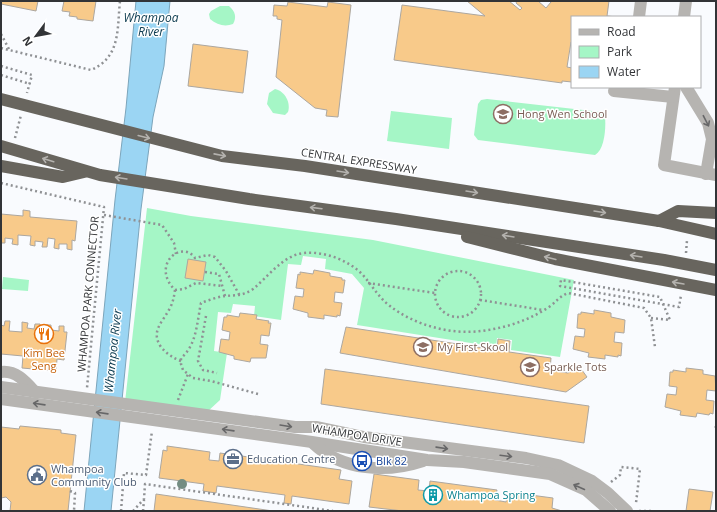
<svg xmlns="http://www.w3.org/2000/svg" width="717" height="512" font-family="'Open Sans',sans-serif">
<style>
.green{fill:#a5f6c6}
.water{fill:#9bd5f3;stroke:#7ca5bb}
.building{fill:#f8ca8a;stroke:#aca7a0}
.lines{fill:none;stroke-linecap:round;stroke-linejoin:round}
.path{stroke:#8f9194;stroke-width:2.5;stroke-dasharray:2 3;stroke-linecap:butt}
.minor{stroke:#b6b4b1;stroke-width:12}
.highway{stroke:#68655e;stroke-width:12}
.tree{fill:#748d83}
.oneway{stroke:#676768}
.oneway2{stroke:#b4b2ae}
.labels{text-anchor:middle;stroke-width:3;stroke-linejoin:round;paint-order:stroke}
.education-label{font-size:11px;fill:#785e54;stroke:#fff;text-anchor:start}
.street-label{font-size:11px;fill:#323437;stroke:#fff}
.food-label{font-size:11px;fill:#c56008;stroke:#fff}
.service-label{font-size:11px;fill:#4e5e75;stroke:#fff;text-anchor:start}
.transit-label{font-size:11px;fill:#164399;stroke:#fff;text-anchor:start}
.culture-label{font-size:11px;fill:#0d838f;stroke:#fff;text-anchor:start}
.water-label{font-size:12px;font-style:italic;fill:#0b3a4f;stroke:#fff}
</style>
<rect width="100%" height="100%" fill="#f9fbfe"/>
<g class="green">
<path d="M220 6H229C235 11 237 17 233 24 225 27 217 25 210 19L209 14 211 11Z"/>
<path d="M275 89C285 91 291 103 288 112L285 115 273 113 267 104 269 93Z"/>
<path d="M487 99 601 112 605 116C606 127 605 149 595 155L478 140 474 135 478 104 481 100Z"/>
<path d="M391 111 452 118 449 149 387 141Z"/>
<path d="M147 208 191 216 373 240 574 280 560 357 511 350 512 340 497 338 496 347 357 325 364 288 352 274 325 269 326 259 303 256 301 265 288 264 281 320 254 316 255 306 233 304 231 313 218 312 214 351 227 353 220 400 207 412 125 402Z"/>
<path d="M3 277 29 280 28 291 2 289Z"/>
</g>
<path class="water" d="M136 1H170L164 66 153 117 141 209 111 511H84L115 200 126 108Z"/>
<g class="building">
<path d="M1 1H38L36 11 1 4Z"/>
<path d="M64 1H96L93 21 77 19V17L69 16 70 12 62 11Z"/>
<path d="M467 1H509L520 10 522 8 516 3 517 1H538L546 8 551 2 549 1H609L607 16 617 17H572V42H571L567 67 572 68V82L562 81V83L394 60 402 5 485 16Z"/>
<path d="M288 2 327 7 328 2 351 5 338 117 326 116 327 110 315 108 276 77 282 20 277 19V16H273L274 5 287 6Z"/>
<path d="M193 44 248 51 243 93 188 86Z"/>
<path d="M23 210 30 211V217L77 221 75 241 72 240V250L67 249V244H59V249L54 248 55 239 48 238 47 247H42L43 242 35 241V246L30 245 31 236 18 235V245L12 244 13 239 5 238V243H1V214L23 216Z"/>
<path d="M188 259 206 262 203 281 185 278Z"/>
<path d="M314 270 330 273V276L342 278V280H345L343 293 335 292 334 302 342 303 340 316 337 315V317L324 315V319L308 317V313L293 309 295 296 303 297 304 289 296 288 298 274 300 275V272L313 274Z"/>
<path d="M594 310 611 313V317L625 320 624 333 615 332 614 342 622 343 621 356 618 355V357L605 355V359L588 357 589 353 573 349 575 336 584 337 585 329 577 328 578 314H581V312L594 314Z"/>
<path d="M240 313 257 315 256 319 269 321 268 323H271L269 336 261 335 260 344 268 345 266 358H251L250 362 234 359V356L219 352 221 339 229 340 230 332 222 330 224 317H227V315L239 317Z"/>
<path d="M5 321H10L9 331 22 332V322L28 323 27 328 34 329 35 324H40V329L46 330V325H51V330L59 331V326H64V332H67L64 360 57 359 56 371 22 368 23 356 1 354V325L4 326Z"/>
<path d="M346 327 497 350 498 339 510 341 509 352 551 358 550 370 568 373 579 366 587 377 566 392 340 353Z"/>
<path d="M686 368 703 370V374L715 376 716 391 707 390 706 400 714 401 713 414 710 413 709 415 697 413 696 417 680 415 681 411 665 407 667 394 676 395 677 387 669 386 670 372H673V370L686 372Z"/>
<path d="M325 369 589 406 584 443 321 404Z"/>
<path d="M20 426 61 430V433L76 435 68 511H10L11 502 6 497 1 498V427L19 429Z"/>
<path d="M167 446 210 452 209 460 219 461 220 453 341 470 339 479 352 481 349 504 292 496 291 504 284 503 285 495 217 486 216 493 203 491 204 484 159 478 163 450 167 451Z"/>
<path d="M374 474 419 480 418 490 429 491 430 481 497 490 495 500 506 502 508 492 553 498 552 508 562 511H403L369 507Z"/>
<path d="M689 489 713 492 710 511H686Z"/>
<path d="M156 494 273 511H154Z"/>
</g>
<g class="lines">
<g class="path">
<path d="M1 34 10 51"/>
<path d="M1 48 91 70C121 57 117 29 120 1"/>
<path d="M1 66 32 75 27 93"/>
<path d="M1 75 30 84"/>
<path d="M15 138 21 115"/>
<path d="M1 183 104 207 87 388"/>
<path d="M104 215 162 225 174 243 176 254"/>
<path d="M686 253 687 240"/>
<circle cx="458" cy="294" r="23"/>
<path d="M205 272 219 274 225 296"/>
<path d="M368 283 435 293"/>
<path d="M175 290 184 289 196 283 223 286"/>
<path d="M480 300 543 310"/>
<path d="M206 316 198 361 203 370 217 373"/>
<path d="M651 318 670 320 660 297 561 280 560 286 679 307 681 295"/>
<path d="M181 361C173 358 167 354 161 347 150 331 163 322 170 308 173 302 174 297 175 290 150 265 182 239 195 258L208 255 215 257 226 271 240 296"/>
<path d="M258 394 211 381 193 378 183 370 181 364V358C197 345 197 321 201 303 209 300 217 297 225 296 236 295 243 296 253 289 268 277 283 255 304 253 324 251 348 260 362 274 372 285 378 297 390 306 414 325 451 335 481 331 505 328 528 321 549 307 556 302 560 296 568 293L644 308 651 318 655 347"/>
<path d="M178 400 188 374"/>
<path d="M715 426 716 427"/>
<path d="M611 482 620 475 621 467 640 469 636 503"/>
<path d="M70 491 75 493 74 511"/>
<path d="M121 511 124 473 146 475 152 431"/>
<path d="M133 511 144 499 145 484 333 511"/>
<path d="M143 511 144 500"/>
<path d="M639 511H654"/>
</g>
<g class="minor">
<path d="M639 17 641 1"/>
<path d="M684 17 686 1"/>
<path d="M675 87 664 165 716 175"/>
<path d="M686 87 708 123 712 139 706 174"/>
<path d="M614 91 673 97"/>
<path d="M1 372C16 370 26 382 35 392"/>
<path d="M1 387 295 427H317L364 437 526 458 558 465 592 481 608 493 627 511"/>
<path d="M1 399 312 442 427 460 464 462 550 474 586 490 610 511"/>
<path d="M314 444C343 471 387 473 423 461"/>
</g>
<g class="highway">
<path d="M1 99 222 156 305 166 659 221 716 234"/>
<path d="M1 146 100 175 249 199 396 219 664 260 716 270"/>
<path d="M1 166 63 177 84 172"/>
<path d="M659 221 678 211 716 213"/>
<path d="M467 237 555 259 716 290"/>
</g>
</g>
<circle class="tree" cx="182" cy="484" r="5"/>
<defs><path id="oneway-shaft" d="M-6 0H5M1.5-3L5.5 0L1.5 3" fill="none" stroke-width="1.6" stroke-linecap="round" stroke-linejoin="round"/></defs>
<g class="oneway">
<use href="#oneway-shaft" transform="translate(706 121) rotate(63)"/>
<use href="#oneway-shaft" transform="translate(39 404) rotate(-172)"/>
<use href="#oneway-shaft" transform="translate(102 413) rotate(-172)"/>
<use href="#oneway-shaft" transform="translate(286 426) rotate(9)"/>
<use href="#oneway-shaft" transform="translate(228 430) rotate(-172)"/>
<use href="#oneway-shaft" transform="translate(442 448) rotate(8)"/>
<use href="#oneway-shaft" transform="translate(506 456) rotate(7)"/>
<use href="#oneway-shaft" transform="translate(579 487) rotate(-156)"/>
</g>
<g class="oneway2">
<use href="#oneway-shaft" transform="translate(144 137) rotate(14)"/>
<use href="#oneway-shaft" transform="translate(220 155) rotate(11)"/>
<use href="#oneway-shaft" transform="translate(48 160) rotate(-163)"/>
<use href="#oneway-shaft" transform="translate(343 172) rotate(9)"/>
<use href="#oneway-shaft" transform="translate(121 178) rotate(-171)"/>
<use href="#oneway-shaft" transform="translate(472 192) rotate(9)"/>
<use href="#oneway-shaft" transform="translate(316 208) rotate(-173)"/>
<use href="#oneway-shaft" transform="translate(600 212) rotate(9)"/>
<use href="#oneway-shaft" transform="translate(508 236) rotate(-171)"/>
<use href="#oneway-shaft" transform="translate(636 256) rotate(-171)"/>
<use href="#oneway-shaft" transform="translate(550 258) rotate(-166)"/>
<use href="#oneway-shaft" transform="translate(678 283) rotate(-170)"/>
</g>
<defs>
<g id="school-ring" transform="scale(1)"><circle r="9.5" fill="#fff" stroke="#8d6e63" stroke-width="1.5"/><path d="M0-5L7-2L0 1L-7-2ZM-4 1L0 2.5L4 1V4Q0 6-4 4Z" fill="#8d6e63"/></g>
<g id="restaurant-ring" transform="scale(1)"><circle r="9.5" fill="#fff" stroke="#e8710a" stroke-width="1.5"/><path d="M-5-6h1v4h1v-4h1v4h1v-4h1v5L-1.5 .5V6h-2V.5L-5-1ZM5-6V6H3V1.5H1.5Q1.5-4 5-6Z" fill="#e8710a"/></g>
<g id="office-ring" transform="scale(1)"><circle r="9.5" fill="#fff" stroke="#5c6f8a" stroke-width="1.5"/><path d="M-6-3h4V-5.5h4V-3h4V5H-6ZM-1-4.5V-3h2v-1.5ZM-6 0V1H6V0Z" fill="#5c6f8a"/></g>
<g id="bus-ring" transform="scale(1)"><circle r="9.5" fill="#fff" stroke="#1a4fb4" stroke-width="1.5"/><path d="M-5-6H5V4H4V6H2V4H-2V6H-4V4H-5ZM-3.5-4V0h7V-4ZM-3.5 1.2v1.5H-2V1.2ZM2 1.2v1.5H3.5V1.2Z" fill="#1a4fb4"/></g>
<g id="civic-ring" transform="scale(1)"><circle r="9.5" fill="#fff" stroke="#5c6f8a" stroke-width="1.5"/><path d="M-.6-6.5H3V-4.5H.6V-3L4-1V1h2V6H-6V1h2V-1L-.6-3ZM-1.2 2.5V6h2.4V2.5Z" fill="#5c6f8a"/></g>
<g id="building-ring" transform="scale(1)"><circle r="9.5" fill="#fff" stroke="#0f9aa8" stroke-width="1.5"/><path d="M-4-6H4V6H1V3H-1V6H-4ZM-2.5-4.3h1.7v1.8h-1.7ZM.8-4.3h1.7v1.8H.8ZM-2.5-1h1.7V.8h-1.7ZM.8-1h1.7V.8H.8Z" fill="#0f9aa8"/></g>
</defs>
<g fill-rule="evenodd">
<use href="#school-ring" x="503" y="114"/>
<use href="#restaurant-ring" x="44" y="334"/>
<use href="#school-ring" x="423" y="347"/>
<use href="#school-ring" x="530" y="367"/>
<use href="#office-ring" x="233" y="459"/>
<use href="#bus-ring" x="362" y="461"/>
<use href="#civic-ring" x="37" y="475"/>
<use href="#building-ring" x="433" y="495"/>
</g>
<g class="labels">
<g class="education-label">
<text x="517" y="118">Hong Wen School</text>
<text x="437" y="351">My First Skool</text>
<text x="544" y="371">Sparkle Tots</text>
</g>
<g class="street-label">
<text transform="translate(359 161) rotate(9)" y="4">CENTRAL EXPRESSWAY</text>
<text transform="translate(88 294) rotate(-85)" y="4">WHAMPOA PARK CONNECTOR</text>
<text transform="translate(357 435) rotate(9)" y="4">WHAMPOA DRIVE</text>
</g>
<g class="food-label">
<text x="44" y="357">Kim Bee<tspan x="44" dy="13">Seng</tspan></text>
</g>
<g class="service-label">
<text x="247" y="463">Education Centre</text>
<text x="51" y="473">Whampoa<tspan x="51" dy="13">Community Club</tspan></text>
</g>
<g class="transit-label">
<text x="376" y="465">Blk 82</text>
</g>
<g class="culture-label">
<text x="447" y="499">Whampoa Spring</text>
</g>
<g class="water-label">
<text x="151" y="22">Whampoa<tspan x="151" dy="14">River</tspan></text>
<text transform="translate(113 351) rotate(-84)" y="4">Whampoa River</text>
</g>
</g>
<rect width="717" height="512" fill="none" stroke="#323437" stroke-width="4"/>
<rect x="571" y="16" width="130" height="72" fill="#ffffff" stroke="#adaeaf"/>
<rect x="579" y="29" width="20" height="6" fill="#b6b4b1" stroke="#adaeaf"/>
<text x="607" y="36" font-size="12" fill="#323437">Road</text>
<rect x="579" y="46" width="20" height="12" fill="#a5f6c6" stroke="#adaeaf"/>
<text x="607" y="56" font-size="12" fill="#323437">Park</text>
<rect x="579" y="66" width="20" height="12" fill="#9bd5f3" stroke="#adaeaf"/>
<text x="607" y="76" font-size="12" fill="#323437">Water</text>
<g transform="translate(36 36) rotate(238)" stroke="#ffffff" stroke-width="3" paint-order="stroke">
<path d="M0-3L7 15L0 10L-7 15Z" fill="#323437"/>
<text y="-6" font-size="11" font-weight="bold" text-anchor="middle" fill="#323437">N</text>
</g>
</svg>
